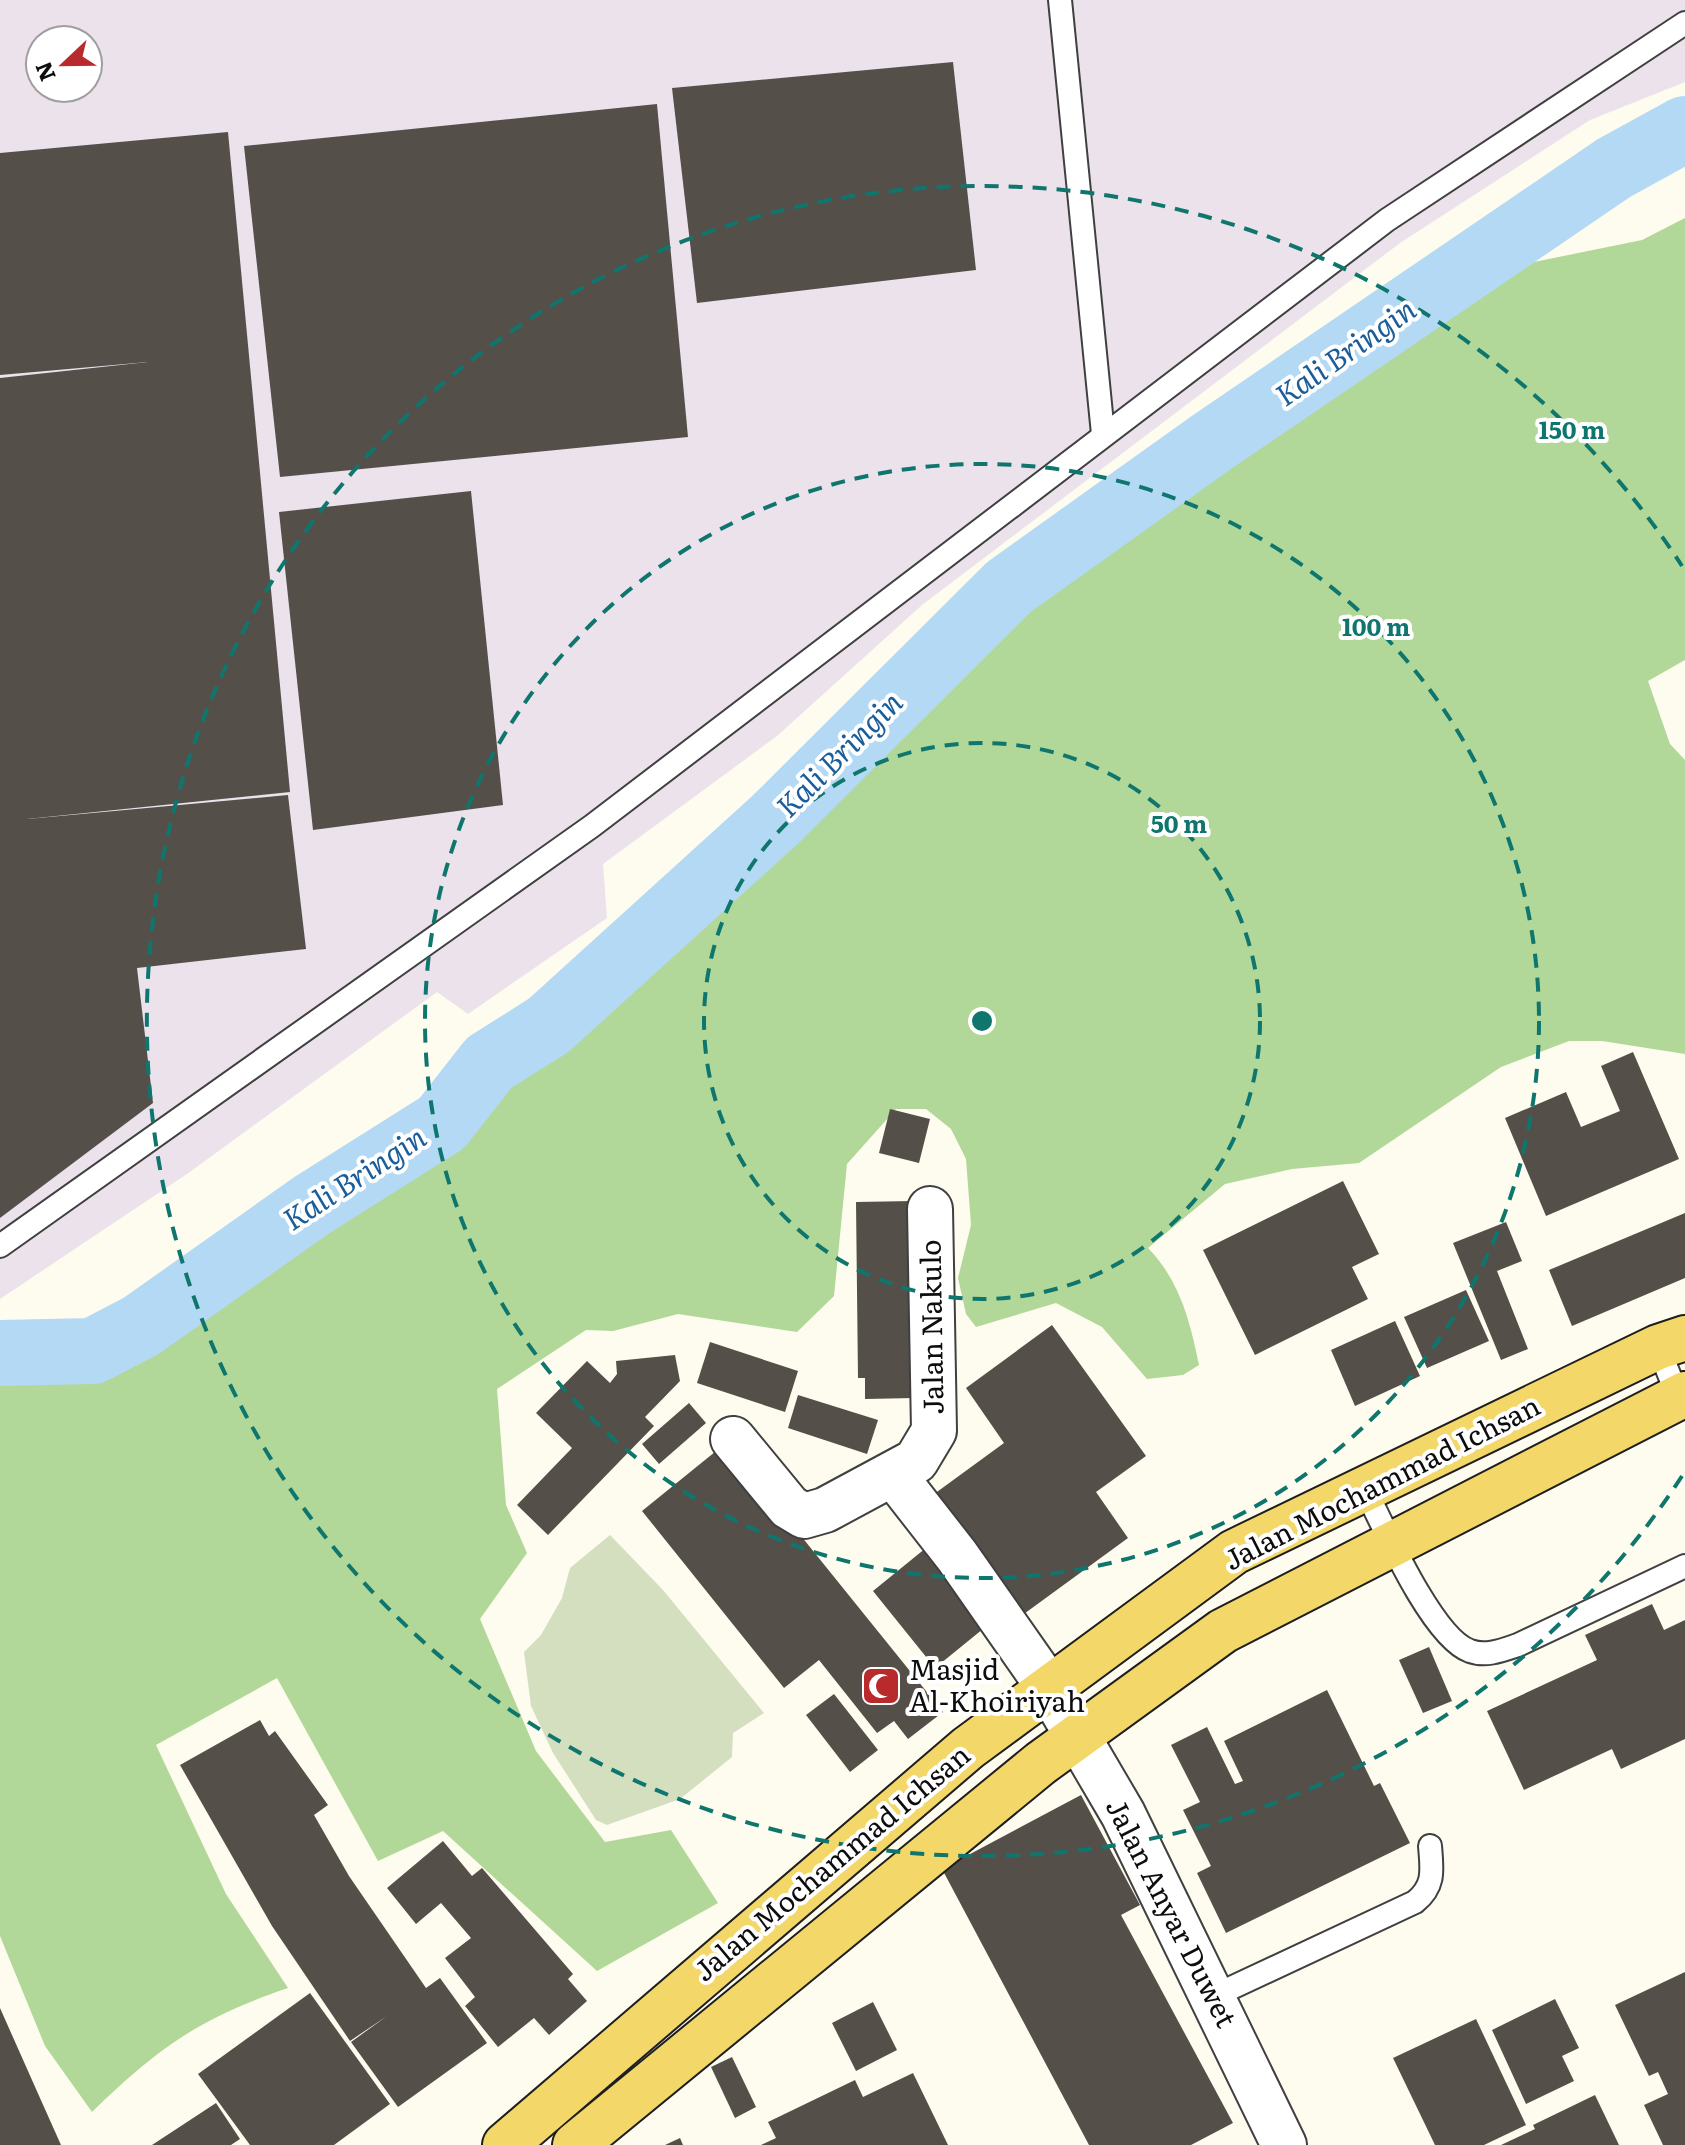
<svg xmlns="http://www.w3.org/2000/svg" width="1685" height="2145" font-family="Literata,serif">
<style>
.industrial{fill:#ebe2ec;fill-rule:evenodd}
.forest{fill:#b2d899}
.cemetery{fill:#d4dfc0}
.lines{fill:none;stroke-linecap:round;stroke-linejoin:round}
.river{stroke:#b4d9f4;stroke-width:66}
.building{fill:#554f4a}
.service-casing{stroke:#404040;stroke-width:26}
.minor-casing{stroke:#404040;stroke-width:48}
.tertiary-casing{stroke:#404040;stroke-width:48}
.primary-casing{stroke:#1e1e1e;stroke-width:48}
.service{stroke:#fff;stroke-width:22}
.minor{stroke:#fff;stroke-width:44}
.tertiary{stroke:#fff;stroke-width:44}
.primary{stroke:#f3d869;stroke-width:44}
.ring{fill:none;stroke:#0f766e;stroke-width:4;stroke-dasharray:14 10}
.labels{text-anchor:middle;stroke-width:8;stroke-linejoin:round;paint-order:stroke}
.street-label{font-size:28px;fill:#0d0d0d;stroke:#fff}
.poi-label{font-size:28px;fill:#0d0d0d;stroke:#fff;text-anchor:start}
.water-label{font-size:30px;font-style:italic;fill:#1b5d9a;stroke:#fff}
.centre{fill:#0f766e;stroke:#fff;stroke-width:4}
.ring-label{font-size:24px;text-anchor:middle;font-weight:bold;fill:#0f766e;stroke:#fff;stroke-width:8;stroke-linejoin:round;paint-order:stroke}
</style>
<rect width="100%" height="100%" fill="#fefcee"/>
<path class="industrial" d="M0 0H1685V82L1590 120 1400 243 922 605 777 736 603 864 607 918 468 1014 437 992 187 1174 0 1299ZM40 40H88V88H40Z"/>
<path class="forest" d="M1685 218V660L1648 681 1670 744 1685 760V1054L1602 1041H1569L1501 1067 1359 1163 1292 1169 1225 1184 1148 1248C1180 1281 1190 1321 1199 1365L1183 1375 1147 1379 1102 1327 1056 1303 976 1327 966 1314 958 1278 971 1225 966 1159 951 1129 926 1109H896L847 1164 834 1296 797 1332 678 1314 613 1331 586 1330 497 1389 506 1505 527 1553 480 1619 536 1751 605 1842 671 1830 718 1903 597 1971 443 1831 378 1861 277 1678 156 1745 226 1894 288 1988C200 2018 159 2047 92 2112L45 2046 0 1936V1380L76 1382 125 1370 196 1321 311 1225 476 1117 682 941 793 822 978 648 1132 535 1296 399 1534 262 1642 240Z"/>
<path class="cemetery" d="M610 1535 663 1590 764 1713 733 1733 732 1757 680 1799 607 1825 596 1820 553 1753 531 1706 524 1652 541 1635 562 1598 570 1568Z"/>
<g class="lines">
<path class="river" d="M0 1353 93 1351 141 1326 312 1205 442 1123 489 1063 549 1025 775 820 1009 587 1212 442 1526 228 1614 168 1685 129"/>
</g>
<g class="building">
<path d="M953 62 976 270 697 303 672 88Z"/>
<path d="M657 104 688 437 280 477 244 146Z"/>
<path d="M228 132 290 792 27 819 288 795 306 949 137 968 153 1103 0 1218V378L148 362 0 375V153Z"/>
<path d="M471 491 503 805 313 830 279 512Z"/>
<path d="M1633 1052 1679 1159 1546 1216 1505 1118 1566 1092 1581 1127 1620 1111 1601 1066Z"/>
<path d="M890 1109 930 1119 919 1163 879 1153Z"/>
<path d="M1343 1181 1379 1254 1352 1267 1368 1299 1255 1355 1203 1250Z"/>
<path d="M913 1201 915 1398 865 1399V1378H858L856 1202Z"/>
<path d="M1685 1213V1278L1572 1326 1549 1270Z"/>
<path d="M1506 1222 1522 1261 1497 1271 1528 1349 1501 1360 1453 1243Z"/>
<path d="M1466 1290 1489 1341 1427 1368 1404 1317Z"/>
<path d="M1395 1321 1420 1376 1355 1406 1331 1350Z"/>
<path d="M1052 1325 1146 1456 1096 1492 1128 1538 1017 1619 930 1497 1004 1443 966 1388Z"/>
<path d="M710 1342 798 1371 785 1412 697 1383Z"/>
<path d="M675 1355 680 1381 645 1417 654 1426 548 1535 517 1505 572 1448 536 1413 587 1361 610 1383 617 1374 616 1361Z"/>
<path d="M798 1395 878 1420 867 1454 788 1428Z"/>
<path d="M689 1403 706 1423 659 1464 642 1444Z"/>
<path d="M726 1443 943 1712 908 1739 894 1721 877 1733 819 1660 784 1688 642 1511Z"/>
<path d="M932 1543 994 1620 935 1668 873 1591Z"/>
<path d="M1652 1604 1664 1630 1685 1620V1739L1621 1769 1612 1749 1524 1790 1487 1711 1597 1660 1585 1635Z"/>
<path d="M1429 1647 1452 1701 1423 1713 1399 1660Z"/>
<path d="M1327 1690 1374 1786 1380 1783 1410 1843 1226 1933 1197 1873 1211 1866 1183 1810 1200 1802 1171 1745 1207 1727 1235 1784 1243 1781 1224 1741Z"/>
<path d="M834 1694 878 1750 850 1772 806 1715Z"/>
<path d="M260 1720 269 1736 275 1731 328 1805 314 1815 349 1876 426 1988 440 1978 487 2043 398 2107 351 2042 387 2016 350 2041 272 1926 180 1765Z"/>
<path d="M1081 1795 1140 1905 1121 1915 1233 2123 1191 2145H1089L942 1869Z"/>
<path d="M443 1841 472 1876 482 1868 573 1974 568 1979 587 2001 549 2035 534 2018 498 2047 465 2006 475 1997 445 1958 471 1938 441 1903 416 1924 387 1888Z"/>
<path d="M1685 1972V2145H1663L1644 2105 1668 2094 1658 2072 1649 2076 1615 2005Z"/>
<path d="M310 1993 390 2104 334 2145H250L198 2074Z"/>
<path d="M1555 1999 1579 2048 1562 2056 1574 2081 1526 2104 1492 2030Z"/>
<path d="M873 2002 897 2050 856 2071 832 2023Z"/>
<path d="M0 2008 40 2098 61 2145H0Z"/>
<path d="M1476 2019 1526 2125 1484 2145H1435L1393 2058Z"/>
<path d="M732 2057 756 2107 735 2118 711 2067Z"/>
<path d="M913 2073 948 2145H761L776 2138 768 2122 855 2080 863 2097Z"/>
<path d="M1595 2095 1619 2145H1501L1535 2129 1533 2125Z"/>
<path d="M216 2103 240 2139 231 2145H152Z"/>
<path d="M680 2138 683 2145H665Z"/>
</g>
<g class="lines">
<g class="service-casing">
<g id="service">
<path d="M1060 0 1103 434"/>
<path d="M0 1246 592 826 1387 220 1685 23"/>
<path d="M1658 1347 1681 1404"/>
<path d="M1364 1487C1383 1525 1432 1638 1470 1651 1486 1657 1503 1650 1518 1645L1685 1566"/>
<path d="M1214 1996 1415 1902C1435 1886 1432 1870 1430 1846"/>
</g>
</g>
<g class="minor-casing">
<g id="minor">
<path d="M733 1439 789 1507 804 1516 825 1510 916 1461 934 1431 930 1209"/>
<path d="M893 1474 957 1556 1048 1686"/>
</g>
</g>
<g class="tertiary-casing">
<path id="tertiary" d="M1048 1686 1123 1814 1284 2145"/>
</g>
<g class="primary-casing">
<g id="primary">
<path d="M505 2145 968 1748 1234 1552 1658 1347 1685 1338"/>
<path d="M575 2145 1041 1763 1223 1631 1685 1394"/>
</g>
</g>
<use href="#service" class="service"/>
<use href="#minor" class="minor"/>
<use href="#tertiary" class="tertiary"/>
<use href="#primary" class="primary"/>
</g>
<g class="ring">
<circle cx="982" cy="1021" r="278"/>
<circle cx="982" cy="1021" r="557"/>
<path d="M1682 1476A835 835 0 1 1 1682 566"/>
</g>
<defs>
<g id="mosque-square" transform="scale(2)"><rect x="-9" y="-9" width="18" height="18" rx="4" fill="#b82a2b" stroke="#fff"/><path d="M3.5-4.9A6 6 0 1 0 3.5 4.9A5 5 0 1 1 3.5-4.9Z" fill="#fff"/></g>
</defs>
<g fill-rule="evenodd">
<use href="#mosque-square" x="881" y="1686"/>
</g>
<g class="labels">
<g class="street-label">
<text transform="translate(932 1327) rotate(-91)" y="10">Jalan Nakulo</text>
<text transform="translate(1382 1483) rotate(-27)" y="10">Jalan Mochammad Ichsan</text>
<text transform="translate(832 1863) rotate(-40)" y="10">Jalan Mochammad Ichsan</text>
<text transform="translate(1171 1913) rotate(63)" y="10">Jalan Anyar Duwet</text>
</g>
<g class="poi-label">
<text x="909" y="1680">Masjid<tspan x="909" dy="32">Al-Khoiriyah</tspan></text>
</g>
<g class="water-label">
<text transform="translate(1346 353) rotate(-35)" y="10">Kali Bringin</text>
<text transform="translate(840 755) rotate(-45)" y="10">Kali Bringin</text>
<text transform="translate(355 1179) rotate(-33)" y="10">Kali Bringin</text>
</g>
</g>
<circle cx="982" cy="1021" r="12" class="centre"/>
<g class="ring-label">
<text x="1572" y="439">150 m</text>
<text x="1376" y="636">100 m</text>
<text x="1179" y="833">50 m</text>
</g>
<g transform="translate(64 64) rotate(248)"><circle r="38" fill="#ffffff" stroke="#9e9e9e" stroke-width="2"/>
<path d="M0-6L14 30L0 20L-14 30Z" fill="#b82a2b"/>
<text y="-12" font-size="22" font-weight="bold" text-anchor="middle" fill="#0d0d0d">N</text>
</g>
</svg>
